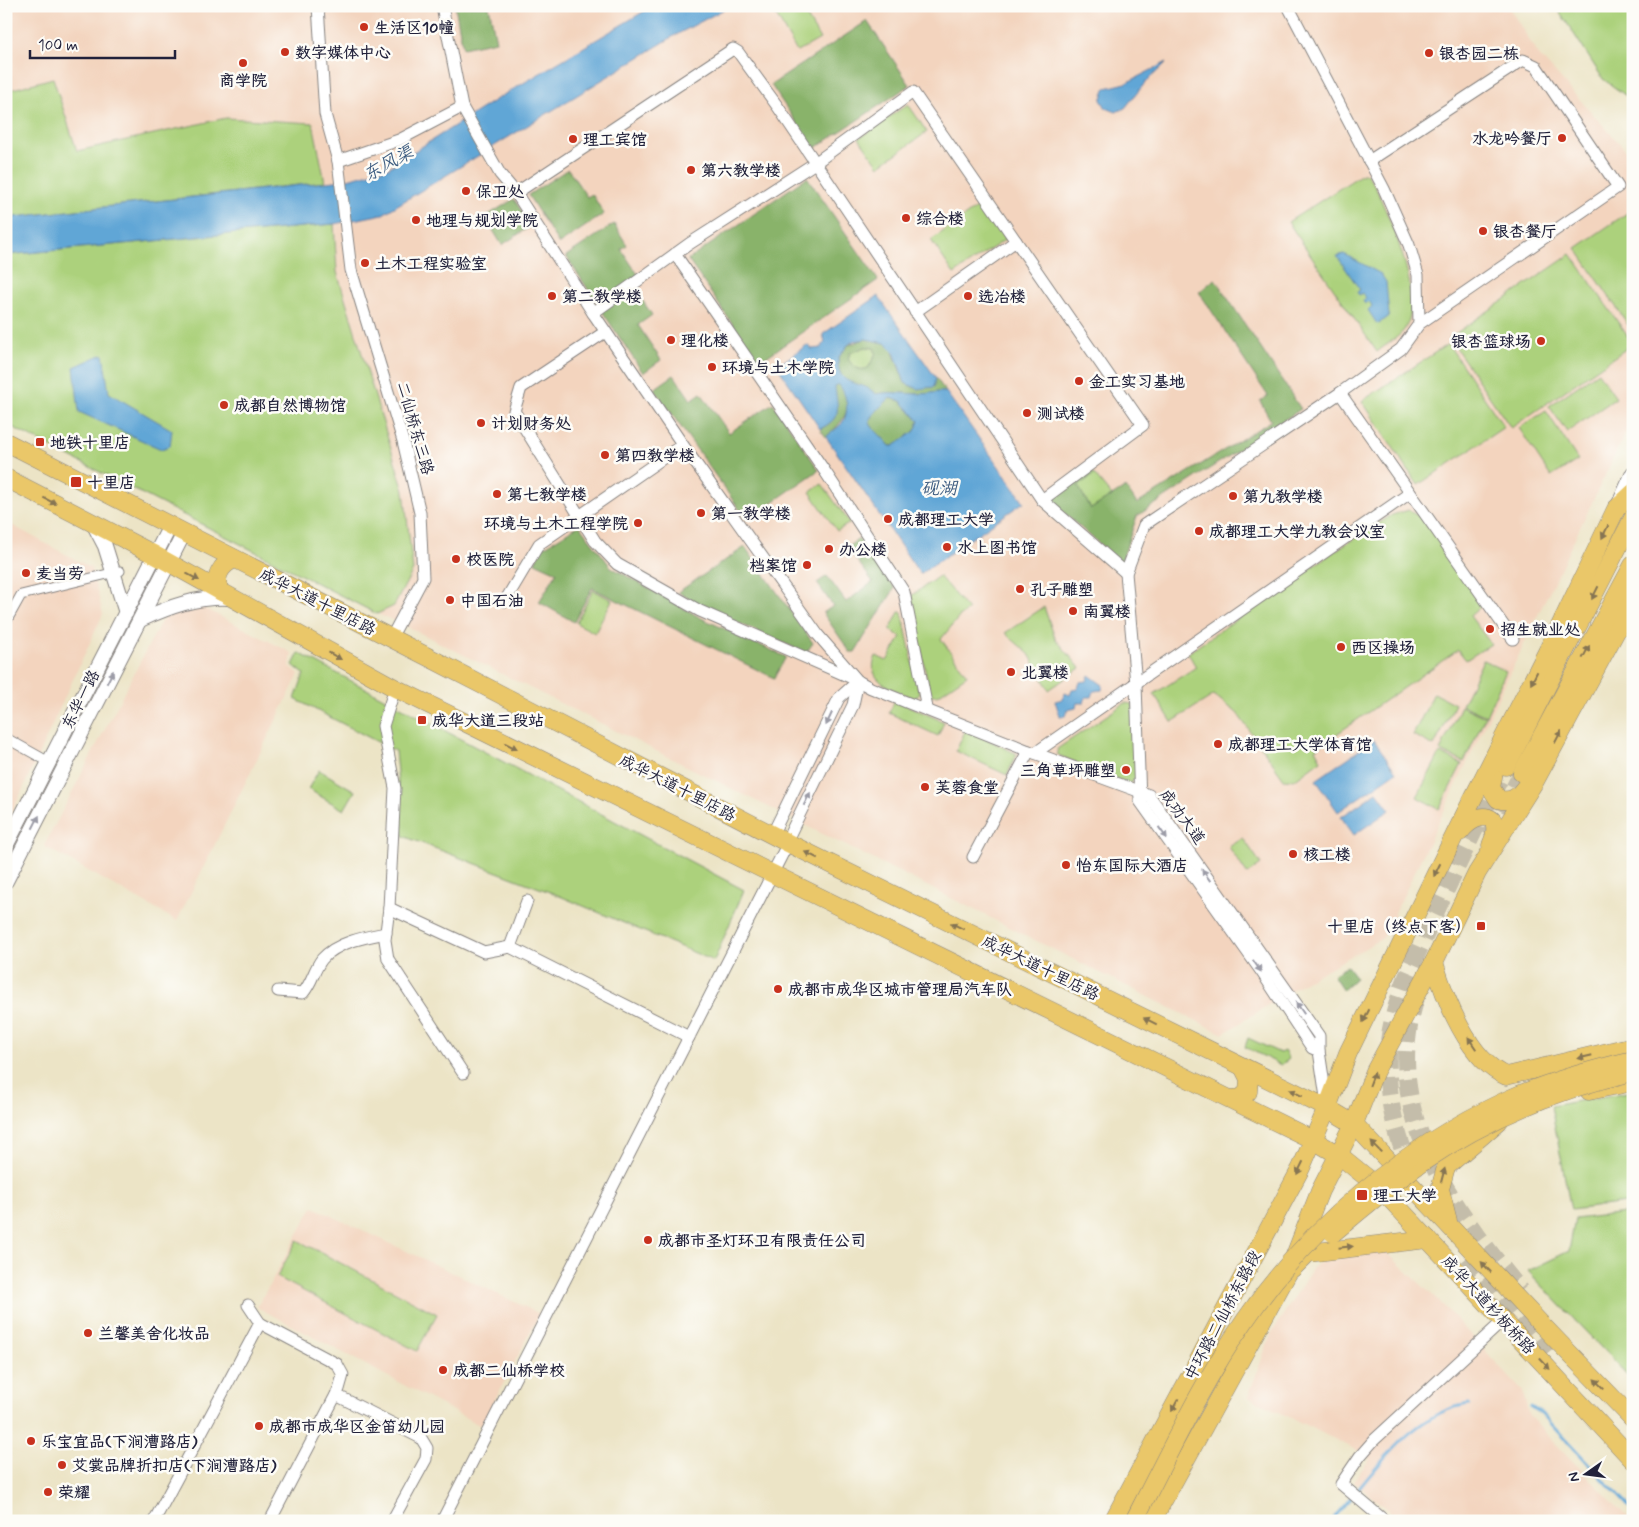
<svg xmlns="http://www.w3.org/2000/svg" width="1639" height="1527" font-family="Mynerve,'LXGW WenKai TC',sans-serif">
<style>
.built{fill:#f3d4be}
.green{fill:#acd17b;stroke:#677a5b}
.forest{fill:#89b36b;stroke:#566a53;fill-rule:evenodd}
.water{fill:#60a6d6;stroke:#416488;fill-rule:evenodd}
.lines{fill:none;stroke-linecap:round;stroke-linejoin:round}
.stream{stroke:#60a6d6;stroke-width:3}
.primary-tunnel{stroke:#c4bdaa;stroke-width:18;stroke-dasharray:18 9;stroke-linecap:butt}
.pedestrian-casing{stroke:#878380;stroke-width:11}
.minor-casing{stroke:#878380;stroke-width:13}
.tertiary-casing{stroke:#878380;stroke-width:16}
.primary-casing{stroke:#878380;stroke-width:19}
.pedestrian{stroke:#fff;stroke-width:9}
.minor{stroke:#fff;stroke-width:11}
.tertiary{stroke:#fff;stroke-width:14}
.primary{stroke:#eac769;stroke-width:18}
.primary-bridge-casing{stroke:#878380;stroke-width:19;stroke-linecap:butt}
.primary-bridge{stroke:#eac769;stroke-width:18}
.oneway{fill:#867452}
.oneway2{fill:#9c9ca7}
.poi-dot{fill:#c8321e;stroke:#fdfcf7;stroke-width:2}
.labels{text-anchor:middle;stroke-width:5;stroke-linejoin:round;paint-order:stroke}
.poi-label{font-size:16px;font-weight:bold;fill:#22223b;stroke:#fdfcf7;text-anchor:start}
.street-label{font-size:16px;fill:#22223b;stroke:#fdfcf7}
.water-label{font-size:18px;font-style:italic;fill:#3e5d81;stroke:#fdfcf7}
</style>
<rect width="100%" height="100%" fill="#fdfcf7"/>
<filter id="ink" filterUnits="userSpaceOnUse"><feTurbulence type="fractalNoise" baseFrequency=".02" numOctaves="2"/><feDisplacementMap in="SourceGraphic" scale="10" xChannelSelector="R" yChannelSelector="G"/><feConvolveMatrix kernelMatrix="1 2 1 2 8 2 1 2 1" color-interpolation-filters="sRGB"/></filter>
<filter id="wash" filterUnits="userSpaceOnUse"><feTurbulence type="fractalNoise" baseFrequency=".0096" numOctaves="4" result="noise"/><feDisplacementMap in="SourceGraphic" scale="20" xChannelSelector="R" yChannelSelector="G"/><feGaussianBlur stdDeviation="1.12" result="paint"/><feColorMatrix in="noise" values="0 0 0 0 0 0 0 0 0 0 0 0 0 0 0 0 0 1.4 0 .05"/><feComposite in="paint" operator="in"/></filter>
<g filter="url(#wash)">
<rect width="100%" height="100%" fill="#ece4c6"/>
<g class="built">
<path d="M6 6H1508L1538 54 1633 158V417L1383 938 1301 984 1223 1034 400 623 377 614 6 424Z"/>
<path d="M6 522 91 568 103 614 9 819 6 820Z"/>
<path d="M202 607 292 653 290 666 299 674 177 921 44 846 163 618Z"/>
<path d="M313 1207 540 1314 481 1426 257 1307Z"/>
<path d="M1384 1250 1443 1305 1523 1392 1529 1416 1631 1521H1401L1353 1481 1370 1459 1357 1450 1248 1397 1271 1334 1316 1263Z"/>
</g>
<g class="green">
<path d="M771 6H800L820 39 797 52Z"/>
<path d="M1556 6H1633V101L1603 79Z"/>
<path d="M53 78 77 151 226 118 313 123 325 182 6 218V91Z"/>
<path d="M908 104 927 132 879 166 859 138Z"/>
<path d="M1362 174H1367L1375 186C1389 218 1427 297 1404 330 1398 338 1385 345 1377 352L1288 222Z"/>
<path d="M982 204 1006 239 954 274 931 240Z"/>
<path d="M1633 209V332L1576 248Z"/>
<path d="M334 224 337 272 404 491 413 570 394 606 377 614 6 424V255Z"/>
<path d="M1571 254 1633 344 1511 428 1449 338Z"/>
<path d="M1448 344 1504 427 1418 485 1362 401Z"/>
<path d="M865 347 874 348 876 353 869 367C861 373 853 367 848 359L850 353Z"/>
<path d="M1598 372 1616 398 1567 432 1549 406Z"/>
<path d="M1546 411 1578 460 1551 477 1519 428Z"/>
<path d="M1094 474 1112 496 1091 509 1078 486Z"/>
<path d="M822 484 850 523 837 531 810 492Z"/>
<path d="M1409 510C1434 520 1465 582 1481 606L1470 616 1491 644 1466 660 1458 650 1315 749 1321 760 1294 780 1284 779 1237 713 1214 695 1172 722 1154 694 1196 667 1188 653 1339 548 1392 515Z"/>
<path d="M939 576 968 610 960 616 941 639 967 675 938 695H930L911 596Z"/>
<path d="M593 590 612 600 595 633 576 623Z"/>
<path d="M1044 607 1055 638 1080 668 1049 690 1029 654 1005 633Z"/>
<path d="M899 612H902L919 692 918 696 914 698C895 690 864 682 876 656L887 661 901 637 890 630Z"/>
<path d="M299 653 744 890 714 961 555 894 403 836 395 751 295 699 304 674 293 665Z"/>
<path d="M1483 660 1506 671 1486 716 1462 705Z"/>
<path d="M1434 693 1455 704 1434 746 1413 735Z"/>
<path d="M895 700 944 722 938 736 889 713Z"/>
<path d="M1125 703 1133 704 1137 778 1129 784 1058 755 1057 749Z"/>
<path d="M1461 706 1485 717 1464 762 1440 751Z"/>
<path d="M966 729 1017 754 1007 775 956 751Z"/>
<path d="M1440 753 1462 764 1439 809 1417 797Z"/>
<path d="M319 770 355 791 344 810 308 789Z"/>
<path d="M1243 838 1261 864 1247 874 1229 847Z"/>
<path d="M1248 1038 1280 1053 1284 1051 1289 1059 1281 1065 1245 1047Z"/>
<path d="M1633 1091V1202L1571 1210 1551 1106Z"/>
<path d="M1633 1212V1381L1528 1271 1569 1251 1575 1219Z"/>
<path d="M297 1240 437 1314 417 1351 277 1277Z"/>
</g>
<g class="forest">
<path d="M455 6H489L496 41 463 48Z"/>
<path d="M867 21 910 85 814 149 771 85Z"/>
<path d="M568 169 587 197 592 194 604 214 559 244 528 195Z"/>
<path d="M807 177 878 280 759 362 688 260Z"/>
<path d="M514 199 531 226 502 245 485 217Z"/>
<path d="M614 224 627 245 621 249 639 276 597 303 566 256Z"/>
<path d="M1215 279 1301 409 1137 516 1121 563 1048 499 1090 469 1094 474 1078 486 1091 509 1126 487 1137 504 1271 421 1260 401 1268 396 1199 292Z"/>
<path d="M635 289 652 315 638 325 661 360 643 373 602 311Z"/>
<path d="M865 339 885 343 891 347 905 383 913 387H934L936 378 946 392C937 391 930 394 921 394 905 394 893 391 876 394 858 380 837 389 838 358L848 345ZM865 347 874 348 876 353 869 367C861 373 853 367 848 359L850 353Z"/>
<path d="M674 375 691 400 701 393 729 433 773 403 819 470 747 520 654 389Z"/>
<path d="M838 383C858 406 843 422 826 437L820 429C841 419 837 405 834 387Z"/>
<path d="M890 398 901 401 919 421 915 431 894 446H890C866 418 860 427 890 398Z"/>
<path d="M579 525 611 567 701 618 786 657 774 678 592 588 574 622 539 602 557 572 535 562 542 548Z"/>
<path d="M859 539 895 588 855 652H850L823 613 833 606 817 583 827 576 846 602 873 582 847 547Z"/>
<path d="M745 547 813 643 806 653 702 607 678 592Z"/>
<path d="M1347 966 1356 978 1343 990 1333 975Z"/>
</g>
<g class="water">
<path d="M653 6H730L674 36 383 214 334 224 6 255V218L344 180 388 168 500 97Z"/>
<path d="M1167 62 1145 83 1125 108 1116 112 1106 108 1101 100 1106 88 1126 83Z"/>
<path d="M1344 254 1381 274 1386 282 1389 315 1386 319 1377 324 1368 310 1372 306 1369 301 1365 304 1363 301 1366 298 1362 293 1359 295 1357 292 1360 290 1337 256Z"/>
<path d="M878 296 936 378 934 387 918 389 905 383 894 352 885 343 866 339 853 341 848 345 838 358C837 390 860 378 876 394 892 391 905 394 921 394 930 394 937 391 946 392L1024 502 920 574 826 437C831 432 838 428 842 423 850 412 847 393 838 384L835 387C837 407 844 417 820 429L777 366 807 345 812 349 821 348 825 342 823 334ZM890 398 901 401 919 421 915 431 894 446H890C866 418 860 426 890 398Z"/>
<path d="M103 354 109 393 172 430 170 446 161 449 79 412 74 367Z"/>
<path d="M1089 675 1103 685 1102 690 1094 691 1092 697H1086L1084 703H1077L1076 708 1068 710 1065 716H1060L1055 701 1063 699 1065 693 1070 695 1072 689 1078 688 1080 682 1087 681Z"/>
<path d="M1374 740 1396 772 1338 812 1316 780Z"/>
<path d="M1377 792 1390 810 1354 835 1341 817Z"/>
</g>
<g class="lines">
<g class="stream">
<path d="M1531 1407 1544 1416 1633 1511"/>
<path d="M1356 1492C1386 1456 1420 1411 1469 1404"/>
<path d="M1331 1521 1352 1497"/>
</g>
</g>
</g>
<g filter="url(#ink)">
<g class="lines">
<g class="primary-tunnel">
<path d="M1490 836 1522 773"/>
<path d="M1416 998C1379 1111 1453 1209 1521 1291"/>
<path d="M1413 1172C1395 1137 1386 1094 1388 1054 1390 1009 1412 965 1430 924 1452 876 1475 828 1499 780"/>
<path d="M1469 1256 1546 1354"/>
</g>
<g class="pedestrian-casing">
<g id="pedestrian">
<path d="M6 622 21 595 120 571"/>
<path d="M6 738 49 762"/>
</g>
</g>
<g class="minor-casing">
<g id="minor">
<path d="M318 6 325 114 338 161 351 270 403 441 420 513 423 578 391 638"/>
<path d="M442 6 462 107 500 174 516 193 593 313 689 454 818 635 858 681 871 688 1029 751 1149 795 1319 1036V1051L1327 1104"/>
<path d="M1288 6 1384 189 1409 245 1418 275 1419 324 1401 349 1340 393 1144 525 1126 573 1136 684 1140 801 1261 971 1312 1048 1319 1051"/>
<path d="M338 161 399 140 462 107"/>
<path d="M1369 161 1523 60 1536 66 1618 187 1419 324"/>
<path d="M516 193 733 49 738 52 778 107 1042 500 1126 573"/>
<path d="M675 254 826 473 904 592 927 708"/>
<path d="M915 312 1016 241"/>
<path d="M593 313 689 244 815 163 913 92 1143 425 1042 500"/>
<path d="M605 332 521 388 514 411 595 541 617 564 700 611 852 678"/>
<path d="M1340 393 1513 639"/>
<path d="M505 601 539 544 682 445"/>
<path d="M395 688 383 726 395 788 389 908 385 940 388 959 463 1073"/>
<path d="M1035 753 1410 493"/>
<path d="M772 835 839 698 858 681"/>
<path d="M786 842 853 705 858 681"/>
<path d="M973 857 1029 751"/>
<path d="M389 908 484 952 510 947 689 1037"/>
<path d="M510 947 527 901"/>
<path d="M278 991 303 993C312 983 314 969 322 959 337 942 365 937 386 933"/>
<path d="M260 1323 337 1364 343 1375 339 1389 270 1521"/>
<path d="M336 1395 421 1438 427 1448 426 1459 392 1521"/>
<path d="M154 1521 260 1323 248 1305"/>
<path d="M442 1521 788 843"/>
<path d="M1385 1521 1341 1484 1360 1456 1374 1440 1504 1320"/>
</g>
</g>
<g class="tertiary-casing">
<g id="tertiary">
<path d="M1619 504 1633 473"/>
<path d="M93 523 105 546 126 613"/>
<path d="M140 620C169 607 197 596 230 598"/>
<path d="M6 846 170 526"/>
<path d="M6 881 184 533"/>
</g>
</g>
<g class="primary-casing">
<g id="primary">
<path d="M6 442 434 660 788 843 1327 1108 1354 1124 1542 1325 1633 1419"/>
<path d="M6 478 155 555 395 688 1313 1140 1339 1155 1382 1190 1633 1460"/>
<path d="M221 592C212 579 221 564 235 559"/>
<path d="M1495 766 1491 788 1498 799C1512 803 1518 797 1526 786"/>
<path d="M1506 766 1633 518"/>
<path d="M1522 773 1633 565"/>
<path d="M1460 832C1478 808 1506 813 1491 845"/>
<path d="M1434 962C1445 999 1469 1061 1506 1076L1633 1046"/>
<path d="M1589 1091 1633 1082"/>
<path d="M1231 1099 1241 1098 1248 1092 1249 1079 1243 1067"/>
<path d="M1448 1221 1440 1189 1446 1167 1499 1121"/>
<path d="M1292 1269 1308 1253 1428 1239"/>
<path d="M1113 1521 1301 1168 1327 1108 1348 1053 1465 814 1558 630 1616 509 1633 493"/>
<path d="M1152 1521 1288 1273 1320 1191 1354 1124 1375 1071 1434 962 1477 873 1535 781 1633 600"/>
</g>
</g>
<use href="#pedestrian" class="pedestrian"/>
<use href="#minor" class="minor"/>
<use href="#tertiary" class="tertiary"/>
<use href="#primary" class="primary"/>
<g class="primary-bridge-casing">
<g id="primary-bridge">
<path d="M1333 1233C1362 1209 1390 1185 1420 1164 1484 1120 1557 1089 1633 1072"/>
<path d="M1134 1521C1169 1453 1202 1382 1246 1319 1310 1225 1404 1148 1507 1100 1547 1082 1590 1070 1633 1060"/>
</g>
</g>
<use href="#primary-bridge" class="primary-bridge"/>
</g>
<defs><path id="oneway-solid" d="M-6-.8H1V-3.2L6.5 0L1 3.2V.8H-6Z" transform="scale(1.25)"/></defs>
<g class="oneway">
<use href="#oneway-solid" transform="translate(50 501) rotate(27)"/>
<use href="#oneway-solid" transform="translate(1605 532) rotate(116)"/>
<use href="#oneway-solid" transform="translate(193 577) rotate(29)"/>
<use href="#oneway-solid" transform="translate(1595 593) rotate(117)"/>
<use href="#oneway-solid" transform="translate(1586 652) rotate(-62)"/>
<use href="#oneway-solid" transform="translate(335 656) rotate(29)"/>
<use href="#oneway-solid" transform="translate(1534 678) rotate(117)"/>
<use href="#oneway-solid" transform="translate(1558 737) rotate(-62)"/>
<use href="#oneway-solid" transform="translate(511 746) rotate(26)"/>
<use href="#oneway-solid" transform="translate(811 855) rotate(-154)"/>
<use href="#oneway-solid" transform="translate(1437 870) rotate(116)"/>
<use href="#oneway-solid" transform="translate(957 926) rotate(-154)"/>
<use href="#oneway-solid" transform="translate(1366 1016) rotate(116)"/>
<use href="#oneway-solid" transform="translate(1150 1021) rotate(-154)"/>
<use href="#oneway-solid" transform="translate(1472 1043) rotate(-124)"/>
<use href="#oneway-solid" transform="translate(1585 1057) rotate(167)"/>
<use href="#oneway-solid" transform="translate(1372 1079) rotate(-69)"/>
<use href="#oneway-solid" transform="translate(1296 1093) rotate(-154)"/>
<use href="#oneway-solid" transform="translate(1376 1147) rotate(-134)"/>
<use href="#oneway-solid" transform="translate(1300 1168) rotate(116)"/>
<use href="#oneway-solid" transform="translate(1443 1175) rotate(-75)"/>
<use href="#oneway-solid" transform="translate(1346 1247) rotate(-6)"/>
<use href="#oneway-solid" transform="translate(1486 1267) rotate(-133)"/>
<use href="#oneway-solid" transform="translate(1545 1364) rotate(47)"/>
<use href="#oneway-solid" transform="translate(1599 1384) rotate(-134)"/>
<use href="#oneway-solid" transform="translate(1175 1405) rotate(118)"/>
</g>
<g class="oneway2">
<use href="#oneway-solid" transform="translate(110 677) rotate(-63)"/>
<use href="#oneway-solid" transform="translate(829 719) rotate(115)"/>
<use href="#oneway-solid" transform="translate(807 799) rotate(-63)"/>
<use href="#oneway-solid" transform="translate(36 822) rotate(-63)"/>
<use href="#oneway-solid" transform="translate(1163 833) rotate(54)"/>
<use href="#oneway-solid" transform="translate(1206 875) rotate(-125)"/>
<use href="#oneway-solid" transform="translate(1257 966) rotate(55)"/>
<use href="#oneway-solid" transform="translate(1300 1008) rotate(-124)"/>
</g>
</g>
<g class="poi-dot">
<circle cx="364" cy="27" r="5"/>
<circle cx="285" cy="52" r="5"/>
<circle cx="1429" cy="53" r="5"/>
<circle cx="243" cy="63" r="5"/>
<circle cx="1562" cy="138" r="5"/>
<circle cx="573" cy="139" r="5"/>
<circle cx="691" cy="170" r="5"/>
<circle cx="466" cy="191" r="5"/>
<circle cx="906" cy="218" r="5"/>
<circle cx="416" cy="220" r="5"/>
<circle cx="1483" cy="231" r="5"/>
<circle cx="365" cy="263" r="5"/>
<circle cx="552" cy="296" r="5"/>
<circle cx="968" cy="296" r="5"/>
<circle cx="671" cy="340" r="5"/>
<circle cx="1541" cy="341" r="5"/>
<circle cx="712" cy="367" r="5"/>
<circle cx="1079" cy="381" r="5"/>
<circle cx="224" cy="405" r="5"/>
<circle cx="1027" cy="413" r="5"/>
<circle cx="481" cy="423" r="5"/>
<rect x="35" y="437" width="10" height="10" rx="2.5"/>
<circle cx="605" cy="455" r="5"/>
<rect x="70" y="476" width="12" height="12" rx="2.5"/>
<circle cx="497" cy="494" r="5"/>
<circle cx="1233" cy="496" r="5"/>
<circle cx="701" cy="513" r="5"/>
<circle cx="888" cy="519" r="5"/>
<circle cx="638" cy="523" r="5"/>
<circle cx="1199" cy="531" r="5"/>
<circle cx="947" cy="547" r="5"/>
<circle cx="829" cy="549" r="5"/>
<circle cx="456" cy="559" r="5"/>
<circle cx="807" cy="565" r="5"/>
<circle cx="26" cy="573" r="5"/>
<circle cx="1020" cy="589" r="5"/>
<circle cx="450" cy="600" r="5"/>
<circle cx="1073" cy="611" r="5"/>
<circle cx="1490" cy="629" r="5"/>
<circle cx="1341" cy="647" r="5"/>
<circle cx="1011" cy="672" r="5"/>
<rect x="417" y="715" width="10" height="10" rx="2.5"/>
<circle cx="1218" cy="744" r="5"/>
<circle cx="1126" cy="770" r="5"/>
<circle cx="925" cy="787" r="5"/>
<circle cx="1293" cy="854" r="5"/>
<circle cx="1066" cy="865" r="5"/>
<rect x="1476" y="921" width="10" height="10" rx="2.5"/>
<circle cx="778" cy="989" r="5"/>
<rect x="1356" y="1189" width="12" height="12" rx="2.5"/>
<circle cx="648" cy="1240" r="5"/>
<circle cx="88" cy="1333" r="5"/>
<circle cx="443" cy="1370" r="5"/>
<circle cx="259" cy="1426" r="5"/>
<circle cx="31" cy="1441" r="5"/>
<circle cx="62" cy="1465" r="5"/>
<circle cx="48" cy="1492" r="5"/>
</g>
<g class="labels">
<g class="poi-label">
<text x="374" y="33">生活区10幢</text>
<text x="295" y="58">数字媒体中心</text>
<text x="1439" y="59">银杏园二栋</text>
<text x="243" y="86" text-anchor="middle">商学院</text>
<text x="1552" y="144" text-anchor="end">水龙吟餐厅</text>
<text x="583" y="145">理工宾馆</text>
<text x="701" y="176">第六教学楼</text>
<text x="476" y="197">保卫处</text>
<text x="916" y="224">综合楼</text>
<text x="426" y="226">地理与规划学院</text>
<text x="1493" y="237">银杏餐厅</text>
<text x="375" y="269">土木工程实验室</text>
<text x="562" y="302">第二教学楼</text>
<text x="978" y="302">选冶楼</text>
<text x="681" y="346">理化楼</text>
<text x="1531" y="347" text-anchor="end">银杏篮球场</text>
<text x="722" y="373">环境与土木学院</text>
<text x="1089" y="387">金工实习基地</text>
<text x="234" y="411">成都自然博物馆</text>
<text x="1037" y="419">测试楼</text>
<text x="491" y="429">计划财务处</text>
<text x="50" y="448">地铁十里店</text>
<text x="615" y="461">第四教学楼</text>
<text x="87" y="488">十里店</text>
<text x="507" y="500">第七教学楼</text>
<text x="1243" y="502">第九教学楼</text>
<text x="711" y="519">第一教学楼</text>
<text x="898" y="525">成都理工大学</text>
<text x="628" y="529" text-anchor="end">环境与土木工程学院</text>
<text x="1209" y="537">成都理工大学九教会议室</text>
<text x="957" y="553">水上图书馆</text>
<text x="839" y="555">办公楼</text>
<text x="466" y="565">校医院</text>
<text x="797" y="571" text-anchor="end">档案馆</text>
<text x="36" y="579">麦当劳</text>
<text x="1030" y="595">孔子雕塑</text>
<text x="460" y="606">中国石油</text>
<text x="1083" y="617">南翼楼</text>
<text x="1500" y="635">招生就业处</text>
<text x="1351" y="653">西区操场</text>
<text x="1021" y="678">北翼楼</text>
<text x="432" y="726">成华大道三段站</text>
<text x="1228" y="750">成都理工大学体育馆</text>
<text x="1116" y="776" text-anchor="end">三角草坪雕塑</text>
<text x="935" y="793">芙蓉食堂</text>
<text x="1303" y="860">核工楼</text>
<text x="1076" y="871">怡东国际大酒店</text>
<text x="1471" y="932" text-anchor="end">十里店（终点下客）</text>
<text x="788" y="995">成都市成华区城市管理局汽车队</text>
<text x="1373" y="1201">理工大学</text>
<text x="658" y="1246">成都市圣灯环卫有限责任公司</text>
<text x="98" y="1339">兰馨美舍化妆品</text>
<text x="453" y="1376">成都二仙桥学校</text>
<text x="269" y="1432">成都市成华区金笛幼儿园</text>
<text x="41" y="1447">乐宝宜品(下涧漕路店)</text>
<text x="72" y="1471">艾裳品牌折扣店(下涧漕路店)</text>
<text x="58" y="1498">荣耀</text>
</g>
<g class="street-label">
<text transform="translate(416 428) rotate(74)" y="6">二仙桥东三路</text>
<text transform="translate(318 601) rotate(27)" y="6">成华大道十里店路</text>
<text transform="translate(80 699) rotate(-63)" y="6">东华一路</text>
<text transform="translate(678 787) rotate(27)" y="6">成华大道十里店路</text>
<text transform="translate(1183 816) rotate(53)" y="6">成功大道</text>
<text transform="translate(1041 967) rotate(26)" y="6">成华大道十里店路</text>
<text transform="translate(1489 1304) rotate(47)" y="6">成华大道杉板桥路</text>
<text transform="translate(1222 1315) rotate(-62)" y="6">中环路二仙桥东路段</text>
</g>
<g class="water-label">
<text transform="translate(388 163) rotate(-29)" y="6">东风渠</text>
<text x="939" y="494">砚湖</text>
</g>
</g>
<rect width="1639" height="1527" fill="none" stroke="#fdfcf7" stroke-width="25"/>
<g transform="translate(1586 1474) rotate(256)" stroke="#fdfcf7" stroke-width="4" paint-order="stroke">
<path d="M0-4L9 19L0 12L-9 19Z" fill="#22223b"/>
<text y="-8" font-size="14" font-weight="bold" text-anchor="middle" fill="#22223b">N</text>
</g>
<path d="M30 50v8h145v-8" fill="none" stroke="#22223b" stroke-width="2.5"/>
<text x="38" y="50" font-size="15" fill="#22223b" stroke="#fdfcf7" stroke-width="4" paint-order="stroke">100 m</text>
</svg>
